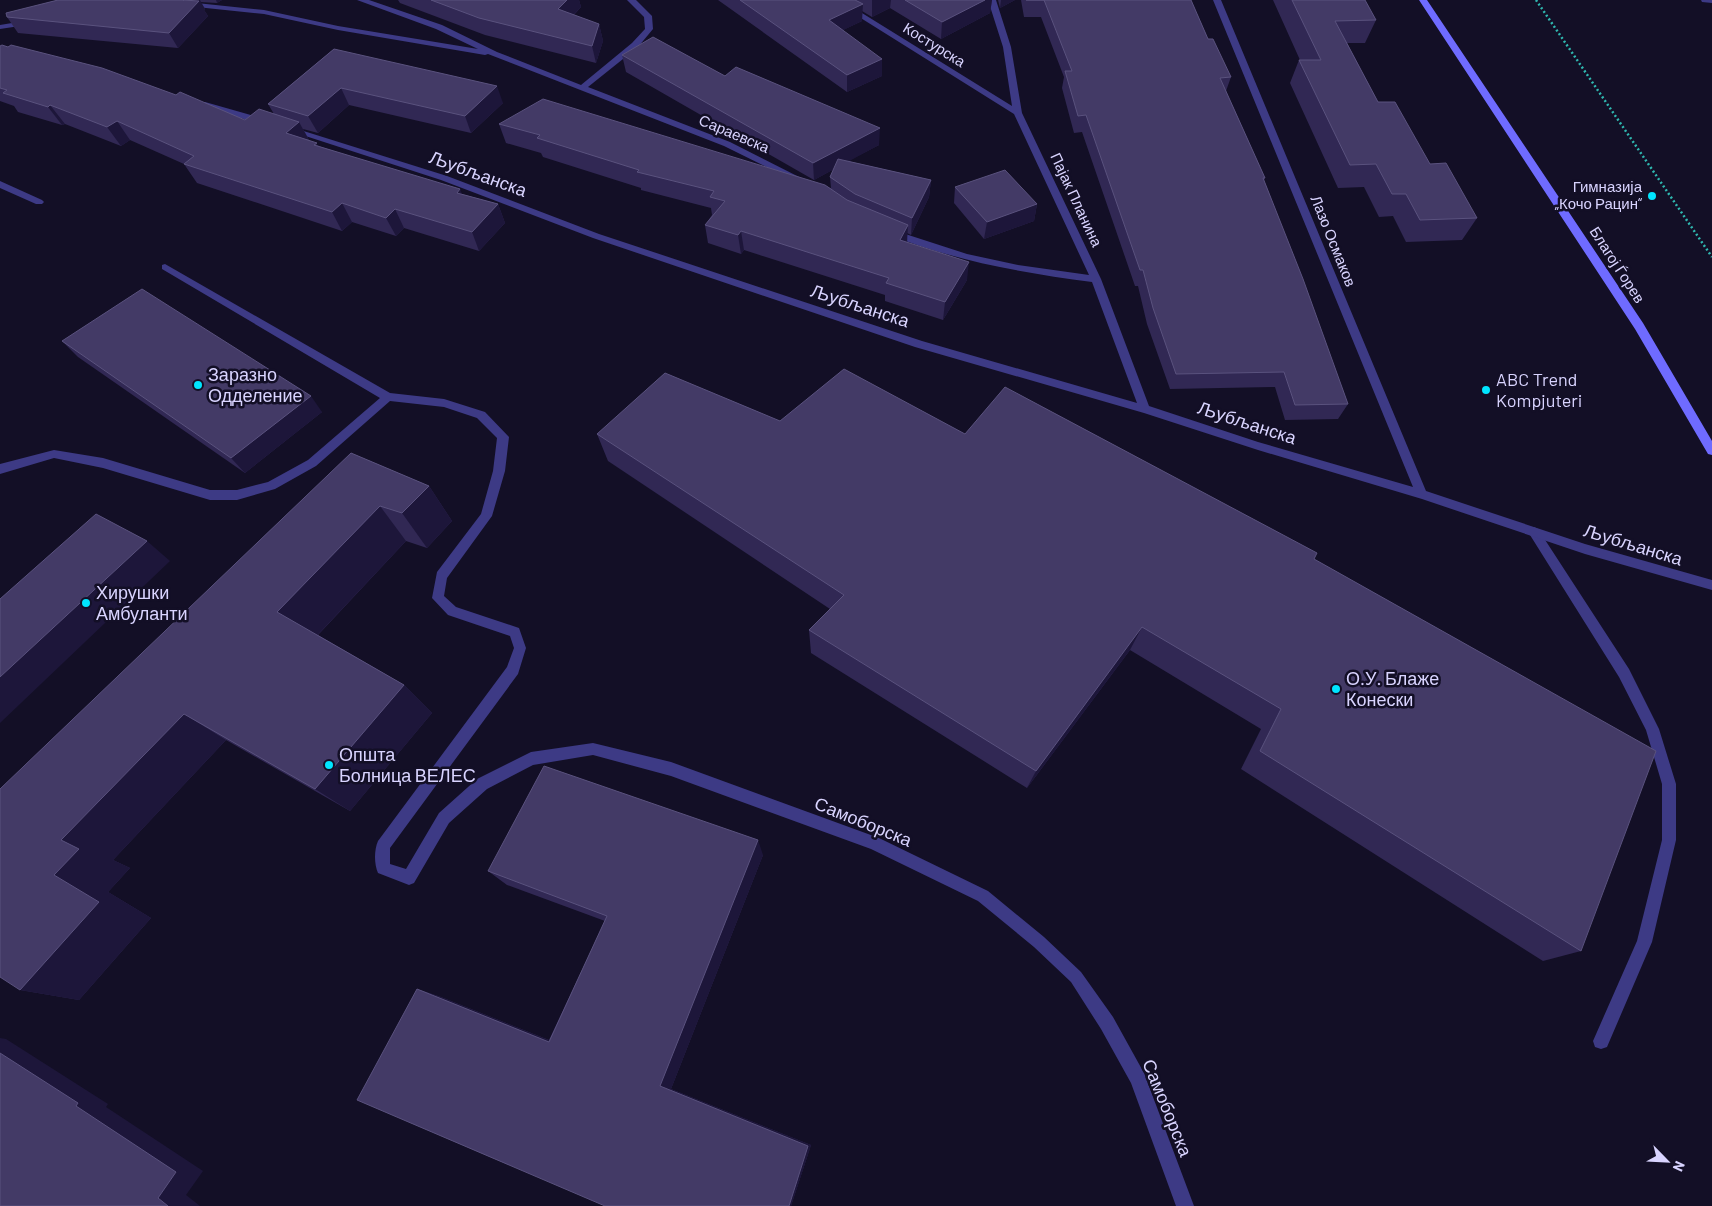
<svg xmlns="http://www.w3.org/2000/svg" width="1712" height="1206" font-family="Barlow,sans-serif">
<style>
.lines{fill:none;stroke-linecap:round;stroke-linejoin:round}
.path{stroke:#2fb8b0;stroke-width:2.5;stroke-dasharray:2 2.5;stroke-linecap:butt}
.lane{fill:#3d3a85;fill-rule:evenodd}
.street{fill:#3d3a85;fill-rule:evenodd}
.secondary{fill:#6f6bff;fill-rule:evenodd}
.wall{fill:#312854}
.shaded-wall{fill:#1d163a}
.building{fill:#433a66;stroke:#5a527e}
.poi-dot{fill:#00e5ff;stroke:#130f26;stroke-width:2}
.labels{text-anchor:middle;stroke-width:5;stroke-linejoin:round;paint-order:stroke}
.far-street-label{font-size:15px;fill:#d9d4ff;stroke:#130f26}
.far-poi-label{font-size:15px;fill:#d9d4ff;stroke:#130f26;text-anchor:end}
.street-label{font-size:18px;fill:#d9d4ff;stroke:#130f26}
.poi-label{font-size:18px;fill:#d9d4ff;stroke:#130f26;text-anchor:start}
</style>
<rect width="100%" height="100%" fill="#130f26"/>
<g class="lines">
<path class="path" d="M1536 0 1712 257"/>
<path class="lane" d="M1534 527 1538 529 1629 669 1659 729 1676 784V840L1652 942 1607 1047 1601 1049 1595 1047 1593 1041 1637 941 1662 840V784L1646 730 1619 677 1530 535 1528 532 1530 529Z"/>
<g class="street">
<path d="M357 0H369L442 25 497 52 581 85 632 43 645 29 644 17 627 0H636L652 16 653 29 638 47 588 87 730 142 805 180 803 182H797L724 146 488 54 485 55 338 30 264 14 187 6 183 4 187 2 264 10 338 26 478 49 436 29Z"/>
<path d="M832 0H841L1012 106 1003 47 988 0H996L1011 47 1022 113 1101 279 1149 406 1258 442 1413 487 1213 0H1221L1426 491 1585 544 1712 580V590L1585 554 1422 499 1258 450 1144 413 915 347 593 238 441 180 287 130 294 128 447 176 599 234 922 341 1137 403 1092 282C1023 273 955 261 890 235V231L893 230 967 254 1018 265 1089 275 1014 114Z"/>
<path d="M1701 0H1712V3L1702 2Z"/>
<path d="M30 20 34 22 33 24 0 29V25Z"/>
<path d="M205 102 268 120 269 122 265 125 202 107V103Z"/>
<path d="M0 181 42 200 44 202 42 204H36L0 188Z"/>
<path d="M165 264 390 393 444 399 485 412 509 437 505 471 492 516 447 578 444 596 456 607 519 628 526 648 518 674 390 848V864L406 869 439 813 477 779 531 752 593 743 671 762 879 838 988 891 1044 937 1081 972 1113 1017 1144 1073 1194 1206H1176L1131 1083 1101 1029 1071 982 1034 947 978 901 871 849 671 776 593 755 533 765 487 789 449 823 414 883 409 885 378 873C374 864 374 850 378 841L507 667 514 648 510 636 448 615 432 598 437 572 481 514 493 471 497 438 477 418 444 407 390 401 316 466 275 489 237 500H210L103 468 54 458 0 474V464L54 450 103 458 210 490H237L268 482 308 460 380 398 162 269V265Z"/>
</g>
<path class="secondary" d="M1419 0H1427L1643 323 1712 441V455L1708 454 1635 329Z"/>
</g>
<g class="wall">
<path d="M58 0H222L217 3 200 2 205 9 204 10 208 16 178 48 18 33 7 17Z"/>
<path d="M398 0H579L581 7 574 15 599 24 603 41 596 63 485 35 400 3Z"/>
<path d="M718 0H992L990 13 941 39 890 8 872 17 862 11V21L843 30 882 76 847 92Z"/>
<path d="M998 0H1015L1000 8Z"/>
<path d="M1021 0H1191L1208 39 1231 77 1226 91 1265 178 1264 180 1348 404 1338 419 1285 420 1275 387 1170 389 1147 324 1138 286H1135L1082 132 1074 133 1062 88 1064 77 1041 17H1024Z"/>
<path d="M1273 0H1365L1376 20 1365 43H1347L1378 102 1430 164 1477 218 1462 240 1406 242 1393 216 1379 217 1364 187 1338 188 1290 83 1299 60H1300Z"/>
<path d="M0 46 245 120 274 114 268 104 334 49 503 103 471 133 349 105 318 133 303 129 309 140 319 146 462 194 498 204 505 223 479 251 404 228 396 236 352 222 342 231 197 183 184 164 130 140 121 146 65 124 62 125 18 112 14 106 0 101Z"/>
<path d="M622 55 725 76 879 145 848 161 931 180 929 197 911 235 907 233V242L967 280 943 320 885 301V295L744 250 741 254 708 243 705 225 712 215 711 208 641 190V188L543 157 541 153 506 143 499 124 831 188 830 177 834 169 814 180 626 72Z"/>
<path d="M955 187 1037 204 1034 221 984 239 954 203Z"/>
<path d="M62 341 322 412 245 473 78 357Z"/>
<path d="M780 421 965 434 1314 559 1581 951 1543 961 1241 769 1261 729 1130 650 1027 788 811 653 809 630 830 609 608 461 597 434Z"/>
<path d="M351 453 429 486 452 521 427 548 406 541 318 635 404 685 432 713 350 811 226 740 113 860 130 868 108 892 151 918 79 1000 20 990Z"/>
<path d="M763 855 671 1089 811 1145 791 1206H605L417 989 441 997 549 1040 605 921 507 885 488 871Z"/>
</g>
<g class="shaded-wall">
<path d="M184 0H200L205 9 204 10 208 16 178 48 169 33Z"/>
<path d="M216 0H222L217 3Z"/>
<path d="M567 0H579L581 7 563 26 558 9Z"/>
<path d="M872 0H891L890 8 872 17Z"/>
<path d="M985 0H992L990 13 941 39 942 22Z"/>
<path d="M1001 0H1015L1000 8Z"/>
<path d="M863 4 862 21 829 37V20Z"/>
<path d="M599 24 603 41 596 63 592 46Z"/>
<path d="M882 59V76L847 92V75Z"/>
<path d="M497 86 503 103 471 133 465 116Z"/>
<path d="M341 88 349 105 318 133 308 116Z"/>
<path d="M50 105 65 124 62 125 48 107Z"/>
<path d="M117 121 130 140 121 146 107 127Z"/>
<path d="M299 122 309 140 286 133Z"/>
<path d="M880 128 879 145 814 180 813 163Z"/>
<path d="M931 180 929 197 911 235 912 218Z"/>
<path d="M460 189 468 208 457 193Z"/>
<path d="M342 203 352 222 342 231 332 212Z"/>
<path d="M498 204 505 223 479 251 472 232Z"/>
<path d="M1037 204 1034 221 984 239 987 222Z"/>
<path d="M395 209 404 228 396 236 386 218Z"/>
<path d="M908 225 907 243 900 240Z"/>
<path d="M741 231 744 250 741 254 738 235Z"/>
<path d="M969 262 967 280 943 320 945 302Z"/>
<path d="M311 396 322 412 245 473 231 458Z"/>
<path d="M429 486 452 521 427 548 402 513Z"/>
<path d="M380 506 406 541 311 642 277 612Z"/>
<path d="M147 541 170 561 0 723V677Z"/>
<path d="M1142 627 1130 650 1027 788 1036 771Z"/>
<path d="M404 685 432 713 350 811 315 789Z"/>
<path d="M184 714 226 740 113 860 130 868 108 892 151 918 79 1000 20 990 54 875 61 840Z"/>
<path d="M758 840 763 855 671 1089 811 1145 791 1206H789L660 1086Z"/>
<path d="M417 989 441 997 566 1047 549 1042Z"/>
<path d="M0 1038 6 1039 108 1104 106 1107 203 1171 186 1195 200 1206H168L158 1198 76 1106 0 1053Z"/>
</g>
<g class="building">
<path d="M58 0H184H183L199 1 169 33 7 17 6 13Z"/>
<path d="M431 0H567L558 9 599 24 592 46 479 18Z"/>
<path d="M740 0H855L863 4 829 20 882 59 847 75Z"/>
<path d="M905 0H985L942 22Z"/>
<path d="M1026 0H1191L1208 39H1213L1231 77 1220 78 1265 178H1263L1303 279 1348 404 1295 405 1284 372 1176 374 1153 308 1143 270H1140L1086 115 1078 116 1065 71H1072L1044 0Z"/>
<path d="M1292 0H1365L1376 20 1335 21 1378 102H1395L1430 164 1446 163 1477 218 1420 220 1406 194H1392L1376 164 1350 165 1299 60H1321Z"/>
<path d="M653 37 725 76 736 67 880 128 813 163 622 55Z"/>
<path d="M2 45 8 47 11 45 102 68 176 95 180 92 245 120 259 109 299 122 286 133 317 143 314 145 460 189 457 193 498 204 472 232 395 209 386 218 342 203 332 212 184 164 194 156 117 121 107 127 50 105 48 107 3 93 7 90 0 88V46Z"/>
<path d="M334 49 497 86 465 116 341 88 308 116 268 104Z"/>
<path d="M543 99 825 185 847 200 908 225 900 240 969 262 945 302 886 283 889 278 741 231 738 235 705 225 725 201 710 197 714 191 637 172 639 170 537 138 540 135 499 124Z"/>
<path d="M838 159 931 180 912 218 855 194 830 177Z"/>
<path d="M1005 170 1037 204 987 222 955 187Z"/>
<path d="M142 289 311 396 231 458 62 341Z"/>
<path d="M844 369 965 434 1005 387 1317 553 1314 559 1656 751 1581 951 1260 751 1281 709 1142 627 1036 771 809 630 844 595 597 434 665 373 780 421Z"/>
<path d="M351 453 429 486 402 513 380 506 277 612 404 685 315 789 184 714 61 840 79 849 54 875 99 902 20 990 0 977V789Z"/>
<path d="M96 514 147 541 0 677V599Z"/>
<path d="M544 766 758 840 660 1086 808 1146 789 1206H605L357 1100 417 989 549 1042 607 916 488 871Z"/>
<path d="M0 1053 78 1103 76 1106 176 1172 158 1198 168 1206H0Z"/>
</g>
<g class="poi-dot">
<circle cx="1652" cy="196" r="5"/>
<circle cx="198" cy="385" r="5"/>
<circle cx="1486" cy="390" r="5"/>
<circle cx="86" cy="603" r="5"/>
<circle cx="1336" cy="689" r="5"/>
<circle cx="329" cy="765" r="5"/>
</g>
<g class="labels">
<g class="far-street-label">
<text transform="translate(934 45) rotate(32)" y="5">Костурска</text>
<text transform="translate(734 134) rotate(23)" y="5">Сараевска</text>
<text transform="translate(1076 200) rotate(65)" y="5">Пајак Планина</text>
<text transform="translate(1333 241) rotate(68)" y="5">Лазо Осмаков</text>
<text transform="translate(1617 265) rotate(57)" y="5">Благој Ѓорев</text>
</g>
<g class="far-poi-label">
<text x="1642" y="192">Гимназија<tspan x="1642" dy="17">„Кочо Рацин“</tspan></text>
</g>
<g class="street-label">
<text transform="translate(478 174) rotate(20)" y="6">Љубљанска</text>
<text transform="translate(860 306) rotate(18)" y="6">Љубљанска</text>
<text transform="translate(1247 423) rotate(18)" y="6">Љубљанска</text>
<text transform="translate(1633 545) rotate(17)" y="6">Љубљанска</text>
<text transform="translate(863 822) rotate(22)" y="6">Самоборска</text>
<text transform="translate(1167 1108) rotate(68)" y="6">Самоборска</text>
</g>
<g class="poi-label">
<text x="208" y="381">Заразно<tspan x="208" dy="21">Одделение</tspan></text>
<text x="1496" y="386">ABC Trend<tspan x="1496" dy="21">Kompjuteri</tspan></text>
<text x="96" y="599">Хирушки<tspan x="96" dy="21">Амбуланти</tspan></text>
<text x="1346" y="685">О.У. Блаже<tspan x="1346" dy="21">Конески</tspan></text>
<text x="339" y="761">Општа<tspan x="339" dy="21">Болница ВЕЛЕС</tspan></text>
</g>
</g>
<g transform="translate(1667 1161) rotate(114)" stroke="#130f26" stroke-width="4" paint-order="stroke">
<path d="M0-4L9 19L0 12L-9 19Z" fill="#d9d4ff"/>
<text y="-8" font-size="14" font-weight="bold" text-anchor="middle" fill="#d9d4ff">N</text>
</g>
</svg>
